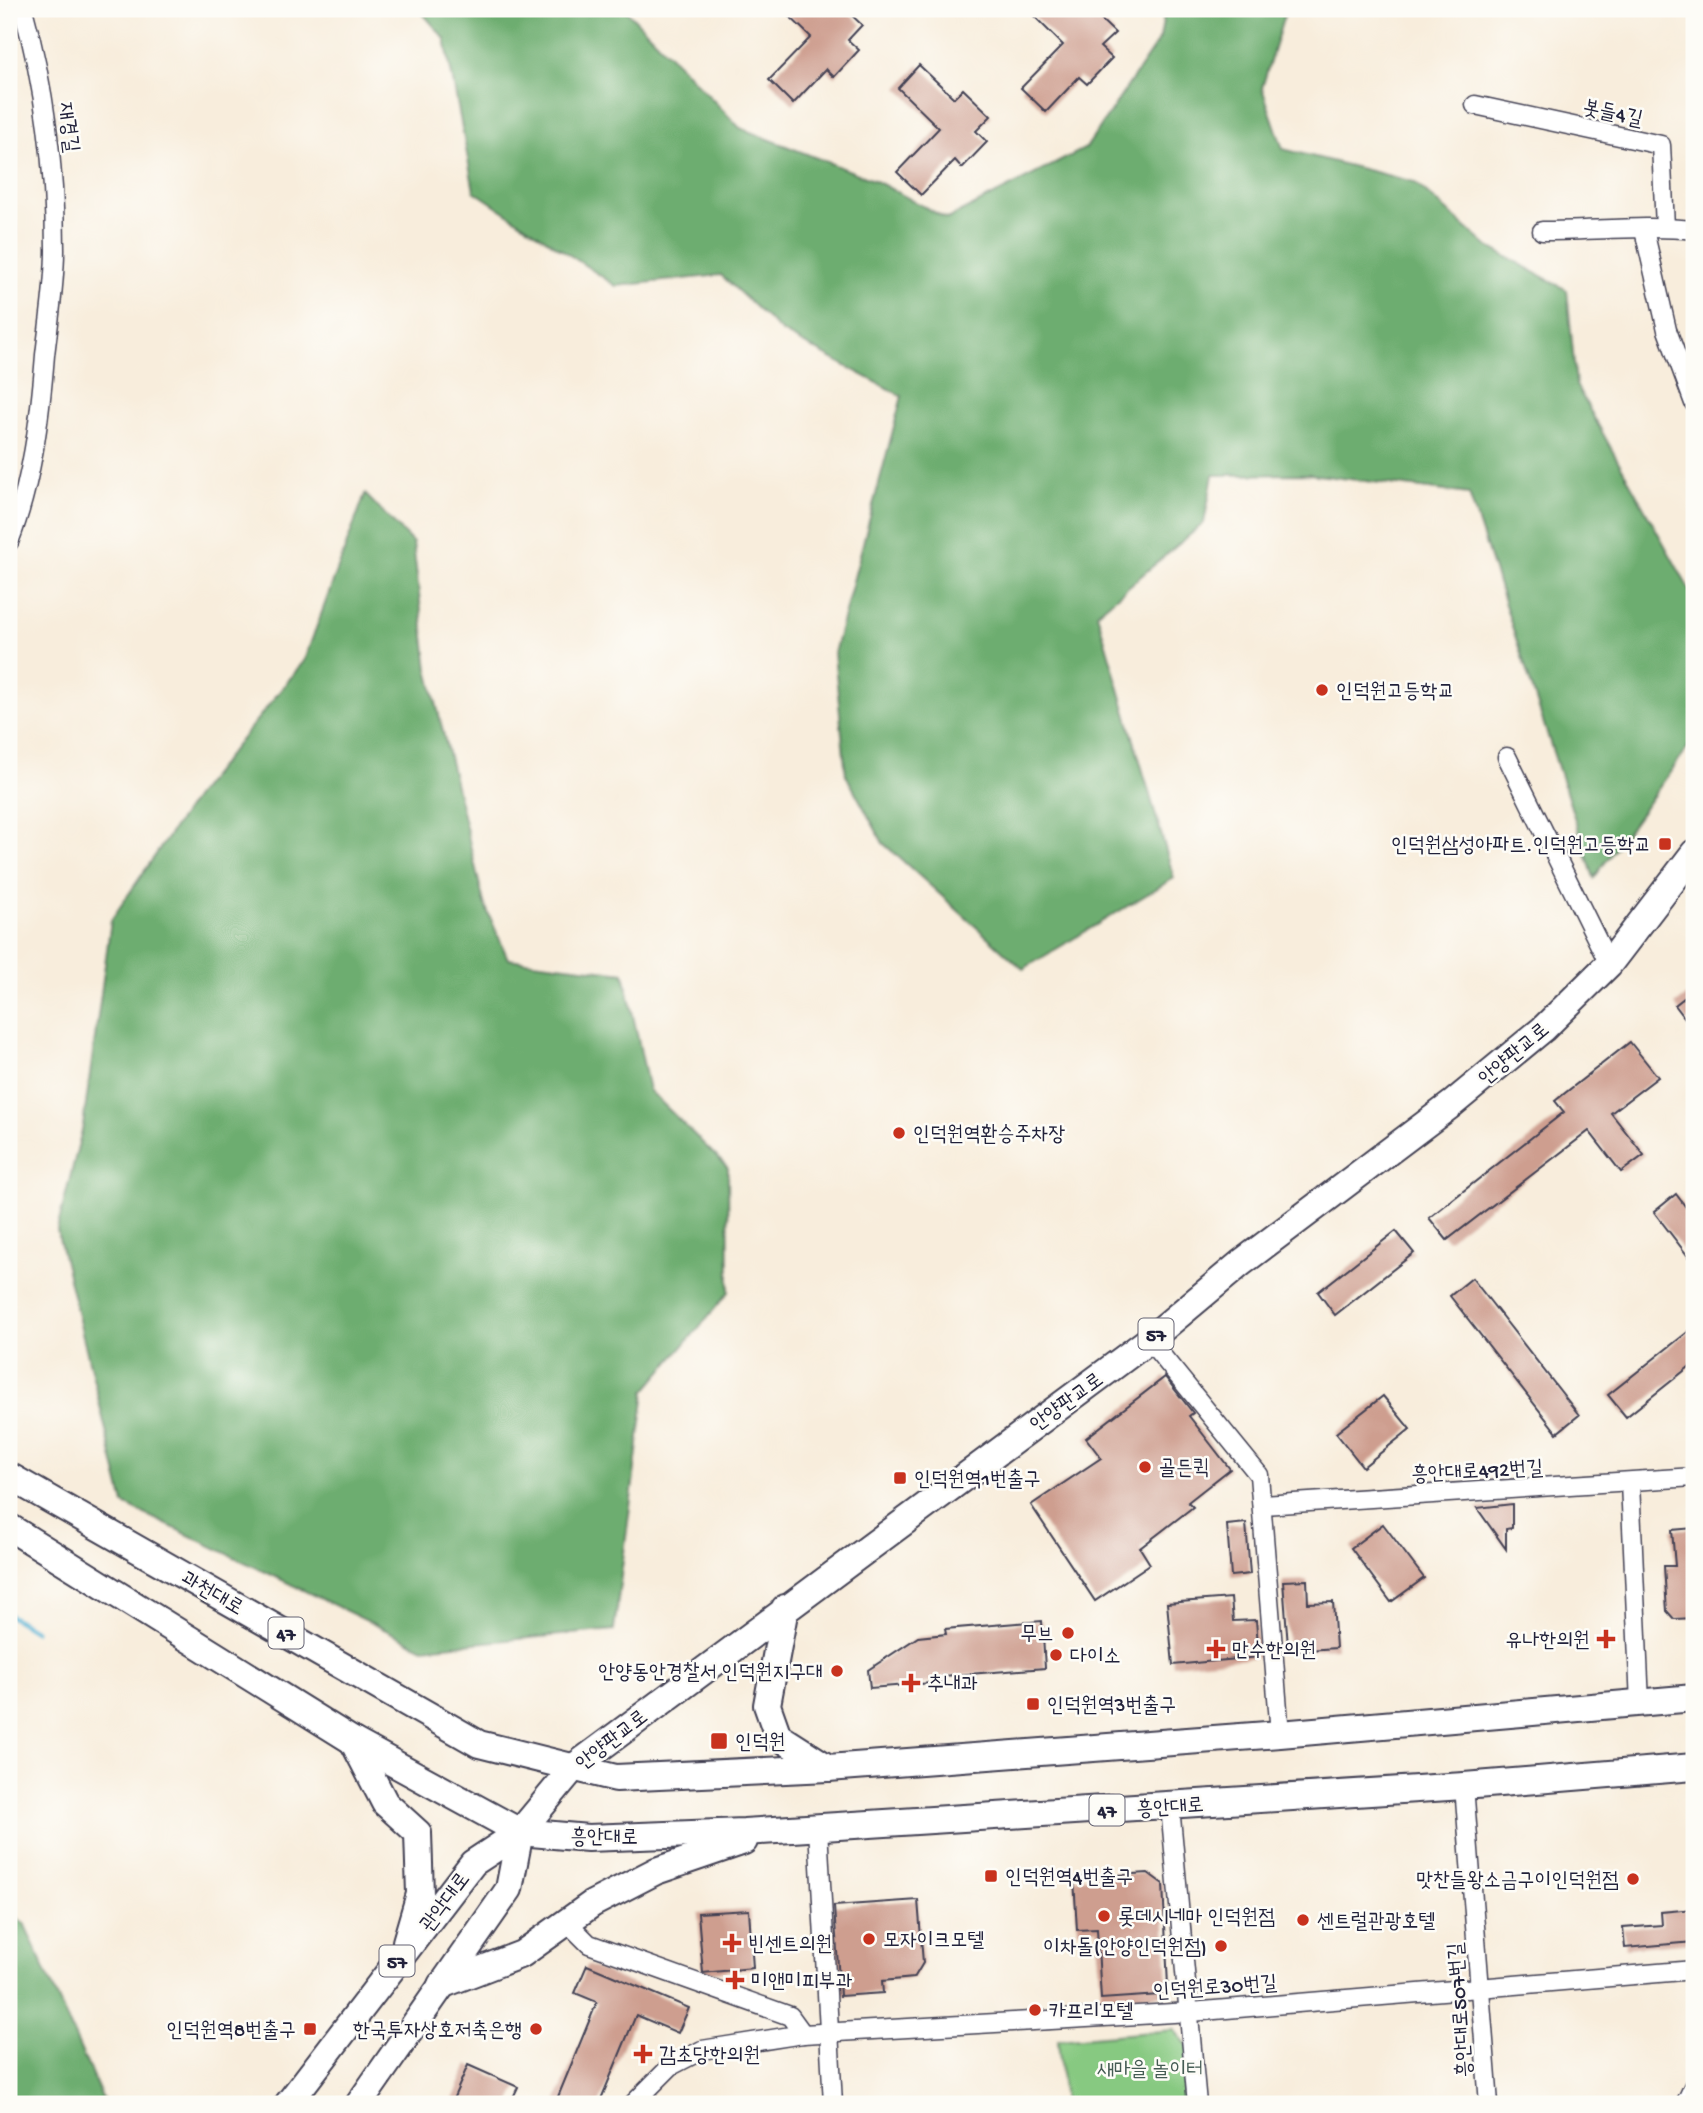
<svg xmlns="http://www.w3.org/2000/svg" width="1703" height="2113" font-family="'Gochi Hand','Poor Story',sans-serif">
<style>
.green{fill:#87c981;stroke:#54765e;stroke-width:2}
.forest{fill:#6dad6f;stroke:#486855;stroke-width:2}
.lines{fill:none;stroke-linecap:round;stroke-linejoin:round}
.stream{stroke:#52b0d1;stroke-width:5}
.building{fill:#ce9e8f}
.minor-casing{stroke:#424053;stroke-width:21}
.primary-casing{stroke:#424053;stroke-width:30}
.minor{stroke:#fff;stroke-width:18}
.primary{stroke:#fff;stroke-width:26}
.poi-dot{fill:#c8321e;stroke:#fdfcf7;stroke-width:2.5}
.labels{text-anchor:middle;stroke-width:5;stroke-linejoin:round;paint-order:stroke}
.shield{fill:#fdfcf7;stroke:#646373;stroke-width:2}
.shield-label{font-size:19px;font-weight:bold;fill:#22223b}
.street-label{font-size:21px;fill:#22223b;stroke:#fdfcf7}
.poi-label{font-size:21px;fill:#22223b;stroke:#fdfcf7;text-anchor:start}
.park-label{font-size:21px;fill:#455c54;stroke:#fdfcf7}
</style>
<rect width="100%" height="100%" fill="#fdfcf7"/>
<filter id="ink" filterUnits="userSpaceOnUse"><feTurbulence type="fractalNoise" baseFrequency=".0143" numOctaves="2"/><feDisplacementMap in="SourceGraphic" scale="14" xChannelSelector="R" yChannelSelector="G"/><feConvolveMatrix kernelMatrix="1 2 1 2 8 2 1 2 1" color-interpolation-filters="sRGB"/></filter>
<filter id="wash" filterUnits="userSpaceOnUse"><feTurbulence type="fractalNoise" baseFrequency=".00686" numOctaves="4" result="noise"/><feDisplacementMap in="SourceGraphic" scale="28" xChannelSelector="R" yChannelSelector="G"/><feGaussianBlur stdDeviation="1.57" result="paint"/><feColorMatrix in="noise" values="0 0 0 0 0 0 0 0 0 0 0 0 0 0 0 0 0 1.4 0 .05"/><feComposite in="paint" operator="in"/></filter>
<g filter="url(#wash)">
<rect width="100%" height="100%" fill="#f8eddc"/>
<path class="green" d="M1174 2030 1190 2048 1191 2104H1064L1058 2040Z"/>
<g class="forest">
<path d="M419 9H625L740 128 876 181 947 219 1086 148 1160 38 1165 9H1286L1262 88 1283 149 1414 182 1487 246 1567 290 1576 385 1694 598V739L1594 878 1469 494 1309 474 1213 475 1204 523 1097 613 1174 878 1023 969 883 843 846 775 834 653 902 396 782 332 721 275 616 286 474 191 445 39Z"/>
<path d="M9 186 15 226 9 406Z"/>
<path d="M365 494 413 543 428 669 484 903 508 959 624 973 649 1090 728 1168 729 1292 645 1391 614 1630 423 1648 124 1504 57 1230 83 1126 111 920 195 797 304 661Z"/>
<path d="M9 1913 24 1923 105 2104H9Z"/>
</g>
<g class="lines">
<path class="stream" d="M9 1615 35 1631"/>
</g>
<g id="blocks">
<g class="building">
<path d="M782 9H845L862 25 848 40 859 50 834 77 826 69 793 104 769 80 811 37Z"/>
<path d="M1027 9H1072L1078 15 1084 9H1090L1115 33 1100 47 1112 58 1087 84 1079 77 1046 112 1021 88 1063 45Z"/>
<path d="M919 65 954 98 963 89 991 116 976 131 987 142 962 168 955 160 921 195 897 172 939 128 898 88Z"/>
<path d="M1694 990V1030L1675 1005Z"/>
<path d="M1630 1042 1658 1077 1611 1113 1644 1155 1621 1172 1589 1131 1447 1240 1429 1218 1564 1112 1555 1101Z"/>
<path d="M1676 1194 1694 1218V1264L1654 1212Z"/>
<path d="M1396 1231 1414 1253 1335 1315 1318 1292Z"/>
<path d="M1472 1278 1579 1415 1557 1433 1450 1296Z"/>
<path d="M1694 1327V1363L1626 1417 1608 1395Z"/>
<path d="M1165 1377 1193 1413 1189 1416 1230 1469 1188 1502 1193 1507 1140 1548 1150 1564 1095 1601 1031 1505 1101 1458 1086 1438Z"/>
<path d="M1383 1396 1410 1429 1363 1467 1336 1433Z"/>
<path d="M1512 1504V1528L1506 1529V1549L1477 1508Z"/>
<path d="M1246 1523 1250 1574 1231 1576 1227 1525Z"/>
<path d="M1383 1524 1424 1578 1391 1602 1351 1548Z"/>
<path d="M1694 1528V1618L1674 1619 1667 1611 1664 1566H1675L1672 1530Z"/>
<path d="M1307 1580 1308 1603 1333 1602 1336 1648 1293 1651 1288 1646 1283 1581Z"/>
<path d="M1231 1598 1233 1621 1256 1620 1259 1657 1173 1665 1167 1603Z"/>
<path d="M1042 1621 1045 1668 943 1676 944 1682 870 1688 868 1670 918 1637 946 1634 945 1629Z"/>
<path d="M1148 1873 1163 1884 1168 1986 1160 1995 1101 1999 1097 1929 1077 1930 1074 1878Z"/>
<path d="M918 1900 923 1963 914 1978 882 1981 883 1993 840 1996 834 1906Z"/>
<path d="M1694 1909V1942L1625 1948 1623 1928 1662 1925 1661 1912Z"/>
<path d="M749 1910 753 1968 703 1973 698 1913Z"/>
<path d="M587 1965 689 2008 678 2033 636 2015 599 2104H555L597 2002 575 1993Z"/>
<path d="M468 2065 518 2087 510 2104H451Z"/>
</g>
</g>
</g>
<g filter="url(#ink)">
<use href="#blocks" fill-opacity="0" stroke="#424053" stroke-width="2"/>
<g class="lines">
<g class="minor-casing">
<g id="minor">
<path d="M1475 105 1661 145 1665 227"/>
<path d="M1644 230 1667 330 1694 403"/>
<path d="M1542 231C1593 231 1645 225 1694 230"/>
<path d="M9 542C32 483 40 418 45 355 49 320 55 284 55 250 55 167 45 88 23 9"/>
<path d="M1507 757 1609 964"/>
<path d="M1149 1340 1259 1475 1280 1734"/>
<path d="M1630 1483 1640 1703"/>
<path d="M1263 1505 1694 1477"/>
<path d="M1464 1786 1489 2104"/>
<path d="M1170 1806 1197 2104"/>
<path d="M818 1828 833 2104"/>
<path d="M567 1922 589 1944 790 2016 803 2034"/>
<path d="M633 2104 671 2066 702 2050 803 2034 1191 2012 1694 1970"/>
<path d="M1685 2104 1694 2085"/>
</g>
</g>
<g class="primary-casing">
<g id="primary">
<path d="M9 1476 479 1744 616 1778 828 1768 1280 1734 1694 1698"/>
<path d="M9 1527 353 1741 520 1832 588 1838 744 1832 1464 1786 1694 1767"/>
<path d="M785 1608 767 1705 778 1736 828 1768"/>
<path d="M353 1741 385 1803 418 1833 420 1894 406 1942"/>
<path d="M441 1985 522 1954 592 1904 656 1871 744 1841"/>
<path d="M288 2104 473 1863 520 1832 574 1767 1149 1340 1241 1263 1452 1104 1543 1029 1609 964 1694 853"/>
<path d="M359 2104 509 1889 520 1832"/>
</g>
</g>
<use href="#minor" class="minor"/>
<use href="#primary" class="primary"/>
</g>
</g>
<g class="poi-dot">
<circle cx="1322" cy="690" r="7"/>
<rect x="1658" y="837" width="14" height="14" rx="3.5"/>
<circle cx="899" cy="1133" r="7"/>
<circle cx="1145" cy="1467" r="7"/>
<rect x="893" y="1471" width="14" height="14" rx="3.5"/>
<circle cx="1068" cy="1633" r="7"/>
<path d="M1602.5 1628.5h7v7h7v7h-7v7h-7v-7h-7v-7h7z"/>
<path d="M1212.5 1638.5h7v7h7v7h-7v7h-7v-7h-7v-7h7z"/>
<circle cx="1056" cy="1655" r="7"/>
<circle cx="837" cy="1671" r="7"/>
<path d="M907.5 1672.5h7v7h7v7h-7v7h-7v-7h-7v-7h7z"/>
<rect x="1026" y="1697" width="14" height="14" rx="3.5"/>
<rect x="710" y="1732" width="18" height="18" rx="3.5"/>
<rect x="984" y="1869" width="14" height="14" rx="3.5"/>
<circle cx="1633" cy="1879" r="7"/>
<circle cx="1104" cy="1916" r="7"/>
<circle cx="1303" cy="1920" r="7"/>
<circle cx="869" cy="1939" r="7"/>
<path d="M728.5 1932.5h7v7h7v7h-7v7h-7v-7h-7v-7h7z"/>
<circle cx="1221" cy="1946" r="7"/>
<path d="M731.5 1969.5h7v7h7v7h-7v7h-7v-7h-7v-7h7z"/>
<circle cx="1035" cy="2010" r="7"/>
<rect x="303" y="2022" width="14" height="14" rx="3.5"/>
<circle cx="536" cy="2029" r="7"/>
<path d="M639.5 2043.5h7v7h7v7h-7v7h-7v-7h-7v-7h7z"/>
</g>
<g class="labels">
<g class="shield">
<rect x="1138.5" y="1318.5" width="35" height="31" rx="5"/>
<rect x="268.5" y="1617.5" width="35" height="31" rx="5"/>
<rect x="1089.5" y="1794.5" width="35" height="31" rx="5"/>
<rect x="379.5" y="1945.5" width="35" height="31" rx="5"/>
</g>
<g class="shield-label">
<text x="1156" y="1341">57</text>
<text x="286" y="1640">47</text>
<text x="1107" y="1817">47</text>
<text x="397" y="1968">57</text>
</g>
<g class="street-label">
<text transform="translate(1613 112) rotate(12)" y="7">봇들4길</text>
<text transform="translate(70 127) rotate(83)" y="7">재경길</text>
<text transform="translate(1513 1053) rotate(-40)" y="7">안양판교로</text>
<text transform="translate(1066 1401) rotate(-36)" y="7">안양판교로</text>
<text transform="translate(1477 1470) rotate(-3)" y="7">흥안대로492번길</text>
<text transform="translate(213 1592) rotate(30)" y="7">과천대로</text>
<text transform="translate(611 1739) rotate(-38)" y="7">안양판교로</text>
<text transform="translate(1170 1806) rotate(-4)" y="7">흥안대로</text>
<text x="604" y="1843">흥안대로</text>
<text transform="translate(444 1901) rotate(-53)" y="7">관악대로</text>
<text transform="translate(1215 1986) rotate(-4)" y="7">인덕원로30번길</text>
<text transform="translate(1459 2010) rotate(-94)" y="7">흥안대로507번길</text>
</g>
<g class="poi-label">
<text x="1336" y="697">인덕원고등학교</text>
<text x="1651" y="851" text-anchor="end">인덕원삼성아파트.인덕원고등학교</text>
<text x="913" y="1140">인덕원역환승주차장</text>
<text x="1159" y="1474">골든퀵</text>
<text x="914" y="1485">인덕원역1번출구</text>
<text x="1054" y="1640" text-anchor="end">무브</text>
<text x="1590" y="1646" text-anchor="end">유나한의원</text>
<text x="1232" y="1656">만수한의원</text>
<text x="1070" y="1662">다이소</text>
<text x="823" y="1678" text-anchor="end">안양동안경찰서 인덕원지구대</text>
<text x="927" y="1690">추내과</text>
<text x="1047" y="1711">인덕원역3번출구</text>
<text x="735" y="1748">인덕원</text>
<text x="1005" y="1883">인덕원역4번출구</text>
<text x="1619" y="1886" text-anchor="end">맛찬들왕소금구이인덕원점</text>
<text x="1118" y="1923">롯데시네마 인덕원점</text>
<text x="1317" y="1927">센트럴관광호텔</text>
<text x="883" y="1946">모자이크모텔</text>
<text x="748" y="1950">빈센트의원</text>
<text x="1207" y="1953" text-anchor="end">이차돌(안양인덕원점)</text>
<text x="751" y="1987">미앤미피부과</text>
<text x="1049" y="2017">카프리모텔</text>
<text x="296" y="2036" text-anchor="end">인덕원역8번출구</text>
<text x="522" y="2036" text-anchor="end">한국투자상호저축은행</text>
<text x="659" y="2061">감초당한의원</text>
</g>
<g class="park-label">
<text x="1150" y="2075">새마을 놀이터</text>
</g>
</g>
<rect width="1703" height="2113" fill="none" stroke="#fdfcf7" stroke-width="35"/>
</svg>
